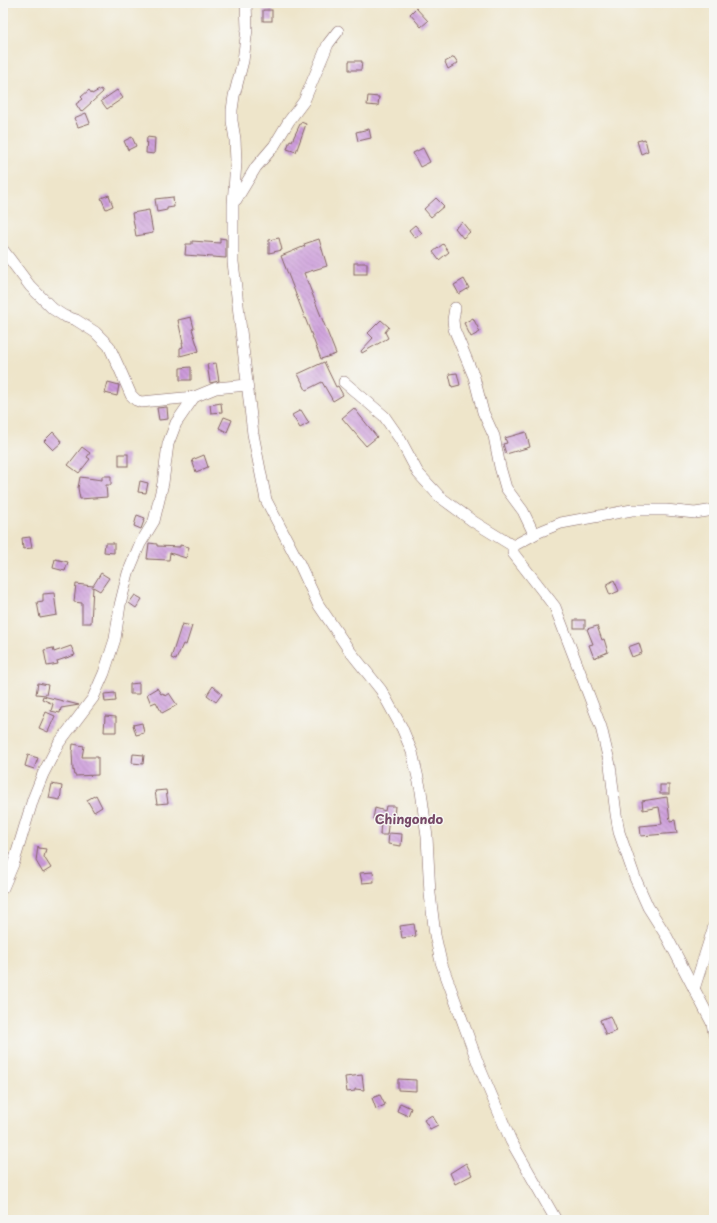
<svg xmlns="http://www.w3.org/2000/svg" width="717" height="1223" font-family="'Playpen Sans',sans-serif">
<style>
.building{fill:url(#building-back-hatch)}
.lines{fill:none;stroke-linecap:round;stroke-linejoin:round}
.street-casing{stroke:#836463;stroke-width:12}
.street{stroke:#fff;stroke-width:11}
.labels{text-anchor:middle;stroke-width:3;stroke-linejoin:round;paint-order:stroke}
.quarter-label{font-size:13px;font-weight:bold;fill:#774a68;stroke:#f6f6f2}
</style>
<defs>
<pattern id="building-back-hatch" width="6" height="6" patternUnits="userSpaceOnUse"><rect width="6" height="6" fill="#cb9ada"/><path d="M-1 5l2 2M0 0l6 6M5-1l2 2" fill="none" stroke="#a77db1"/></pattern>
</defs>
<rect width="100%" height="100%" fill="#f6f6f2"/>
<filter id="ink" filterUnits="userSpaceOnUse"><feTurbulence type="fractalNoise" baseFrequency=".025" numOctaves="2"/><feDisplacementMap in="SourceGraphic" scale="8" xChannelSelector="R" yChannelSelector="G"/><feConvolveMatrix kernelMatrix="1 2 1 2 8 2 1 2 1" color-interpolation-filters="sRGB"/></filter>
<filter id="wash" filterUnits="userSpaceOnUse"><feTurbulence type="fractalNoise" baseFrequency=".012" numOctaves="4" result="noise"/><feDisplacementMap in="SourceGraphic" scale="16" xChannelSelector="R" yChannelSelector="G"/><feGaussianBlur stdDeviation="0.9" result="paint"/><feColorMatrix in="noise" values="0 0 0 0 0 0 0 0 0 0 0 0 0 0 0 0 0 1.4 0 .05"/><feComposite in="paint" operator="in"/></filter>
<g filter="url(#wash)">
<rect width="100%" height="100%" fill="#eee5ca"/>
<g id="blocks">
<g class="building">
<path d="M416 8 428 21 421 27 410 14Z"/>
<rect x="263" y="10" width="9" height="11"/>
<path d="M454 57 458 63 448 69 445 62Z"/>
<path d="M349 61H362L361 70H349Z"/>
<path d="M101 89 103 92 81 112 76 104 83 99 81 97 89 90 92 94Z"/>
<path d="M117 90 123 98 107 109 101 101Z"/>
<path d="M368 96 379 97 378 106 367 105Z"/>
<path d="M86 113 90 123 78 127 74 118Z"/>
<path d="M301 122 306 124 296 152 287 149 290 140 292 141Z"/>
<path d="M369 129 371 138 358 141 356 132Z"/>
<path d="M132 137 136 146 128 150 124 141Z"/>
<path d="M147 137 155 138 154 154 146 153Z"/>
<path d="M645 139 648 151 641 154 637 141Z"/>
<path d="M423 148 430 162 420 167 413 153Z"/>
<path d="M109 195 113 206 106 209 101 198Z"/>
<path d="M173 197 174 207 167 208V210L157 212 155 199Z"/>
<path d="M436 198 444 206 431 217 424 209Z"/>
<path d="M149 210 153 233 136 236 132 213Z"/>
<path d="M462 222 470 232 463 238 455 228Z"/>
<path d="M415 225 422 233 415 238 409 230Z"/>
<path d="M220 238 226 239V258L185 255 186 244H192V241L220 243Z"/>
<path d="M279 238 282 250 269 253V240Z"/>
<path d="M319 239 327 266 304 273 336 354 321 359 281 256 305 246 304 244Z"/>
<path d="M443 244 449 252 439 260 433 252Z"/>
<rect x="354" y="263" width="13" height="11"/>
<path d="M464 279 469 288 459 294 454 285Z"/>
<path d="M191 317 194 328 192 329 199 351 180 356V348L183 347 182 343H183L178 320Z"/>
<path d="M473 318 480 332 471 337 464 323Z"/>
<path d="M381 320 389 327 385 332 388 338 362 353 361 351 373 338 368 333Z"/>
<path d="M324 362 336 387 338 386 343 395 333 401 322 382 306 390 298 374Z"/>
<path d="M216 363 219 381 210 383 207 364Z"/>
<path d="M191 367V380H180V368Z"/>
<path d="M457 373 460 385 452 387 449 374Z"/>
<path d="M108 382 119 385 117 396 105 393Z"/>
<path d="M221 403 222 412 211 413 210 405Z"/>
<path d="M167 407 168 419 159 420 157 408Z"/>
<path d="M354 408 377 437 366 446 342 418Z"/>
<path d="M301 410 309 423 300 428 292 415Z"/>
<path d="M224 417 232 420 227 432 219 428Z"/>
<path d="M53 432 62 442 53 450 44 441Z"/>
<path d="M526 432 530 447 506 454 503 444 507 443 505 438Z"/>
<path d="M82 447 90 453 87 457 90 459 79 473 68 465Z"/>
<rect x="119" y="454" width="9" height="12"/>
<path d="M204 455 208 467 196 472 192 460Z"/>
<path d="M102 476H111V485H106L107 497 80 499 78 488 80 477 102 480Z"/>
<path d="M140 481 148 483 146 493 138 492Z"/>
<path d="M137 515 145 518 141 529 134 526Z"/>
<path d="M30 537 32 548 23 549 22 538Z"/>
<path d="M105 543H114V553L104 552Z"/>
<path d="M149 543 157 544V546L180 547V545L189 547 186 558 170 553 169 560 147 559Z"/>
<path d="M55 559 68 562 65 571 53 568Z"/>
<path d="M101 573 109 578 100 591 93 587 91 623H82V603L74 602 76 584 93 586Z"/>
<path d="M614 580 619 591 610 595 606 585Z"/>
<path d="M54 593 57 615 40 618 37 602 43 601V594Z"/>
<path d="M135 595 142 599 136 608 129 603Z"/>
<rect x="574" y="620" width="11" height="8"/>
<path d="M182 624 192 626 186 645 183 644 176 660 171 658Z"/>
<path d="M597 626 602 640 604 639 608 652 594 658 589 645 593 644 587 629Z"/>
<path d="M639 643 642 653 632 657 628 647Z"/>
<path d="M71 646 75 655 57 661 58 664 47 666 44 650 53 648 54 652Z"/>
<path d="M38 683 48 685 46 695 36 694Z"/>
<path d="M139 683V694H130V684Z"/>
<path d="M213 686 222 694 216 702 207 695Z"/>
<path d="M157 688 161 694 163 693 165 696 169 693 177 705 162 713 156 702 151 704 147 694Z"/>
<path d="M115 693 116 701 105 702 104 694Z"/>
<path d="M43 696 79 705 61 708 60 713 51 711 53 704 42 699Z"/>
<path d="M46 712 55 716 48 732 39 728Z"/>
<path d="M105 716 116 717V732H104Z"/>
<path d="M142 723 144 733 136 735 133 725Z"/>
<path d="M73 744 84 746 82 757H98V775L75 776 74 770 73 771 72 752Z"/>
<path d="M133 754 144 755 143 764 132 763Z"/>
<path d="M28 755 38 758 34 769 25 766Z"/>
<path d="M52 784 62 786 60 800 49 798Z"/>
<rect x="660" y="785" width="9" height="9"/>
<path d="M166 790 168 803 157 804 155 791Z"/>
<path d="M96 795 102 807 94 812 87 800Z"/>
<path d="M667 797 670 821 675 820 677 833 641 836 640 826 662 824 659 807 643 810 642 801Z"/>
<path d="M386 806H395L394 818H389L387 835H380L381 820 373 819 375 808 385 811Z"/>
<path d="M389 833 402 834 401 846 388 844Z"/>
<path d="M38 846 39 848 46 849 44 857 51 868 43 873 36 861Z"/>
<path d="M373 872 374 882 362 883 360 873Z"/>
<path d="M414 924 416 936 402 938 400 926Z"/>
<path d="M610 1016 616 1031 606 1035 600 1020Z"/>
<path d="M362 1075 364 1090 355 1089V1091L347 1092 345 1077Z"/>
<path d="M398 1079 416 1080V1091L398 1090Z"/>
<path d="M380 1095 385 1105 376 1109 372 1098Z"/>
<path d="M400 1103 411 1108 408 1116 397 1111Z"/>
<path d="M432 1115 438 1125 430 1129 424 1120Z"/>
<path d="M466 1163 472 1175 455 1184 450 1173Z"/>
</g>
</g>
</g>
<g filter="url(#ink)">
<use href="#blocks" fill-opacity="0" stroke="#836463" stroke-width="1"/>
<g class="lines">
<g class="street-casing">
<g id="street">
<path d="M246 3 247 29 243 61 234 96 232 110V121L235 139 236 162 233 204V262L253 434 266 500 299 563 318 604 349 650 381 690 402 728 412 752 421 791 427 837 430 894 435 935 441 962 479 1066 511 1141 556 1220"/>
<path d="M236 200 256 167 274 146 289 121 304 101 328 44 338 31"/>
<path d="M3 250 30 286 53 309 64 316 76 320 95 332 109 346 121 372 131 395 136 400 141 402 194 397"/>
<path d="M455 308 453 320 454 329 474 377 483 412 494 436 500 467 506 488 523 511 534 534"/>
<path d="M344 382 384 416 400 439 418 473 440 497 474 522 513 546"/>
<path d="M513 546V553L555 607 601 727 610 765 616 814 619 832 635 878 648 907 667 937 712 1023 714 1034"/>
<path d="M513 546 539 532 561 523 632 510H666L695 513 714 510"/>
<path d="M3 888 14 862 33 799 43 774 59 743 93 698 104 673 115 639 120 605 128 573 140 544 154 521 163 483 168 444 176 423 194 397 216 388 247 385"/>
<path d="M694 989 714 926"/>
</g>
</g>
<use href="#street" class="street"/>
</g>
</g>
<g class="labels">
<g class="quarter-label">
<text x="409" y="824">Chingondo</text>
</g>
</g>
<rect width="717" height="1223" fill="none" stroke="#f6f6f2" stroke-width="16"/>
</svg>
